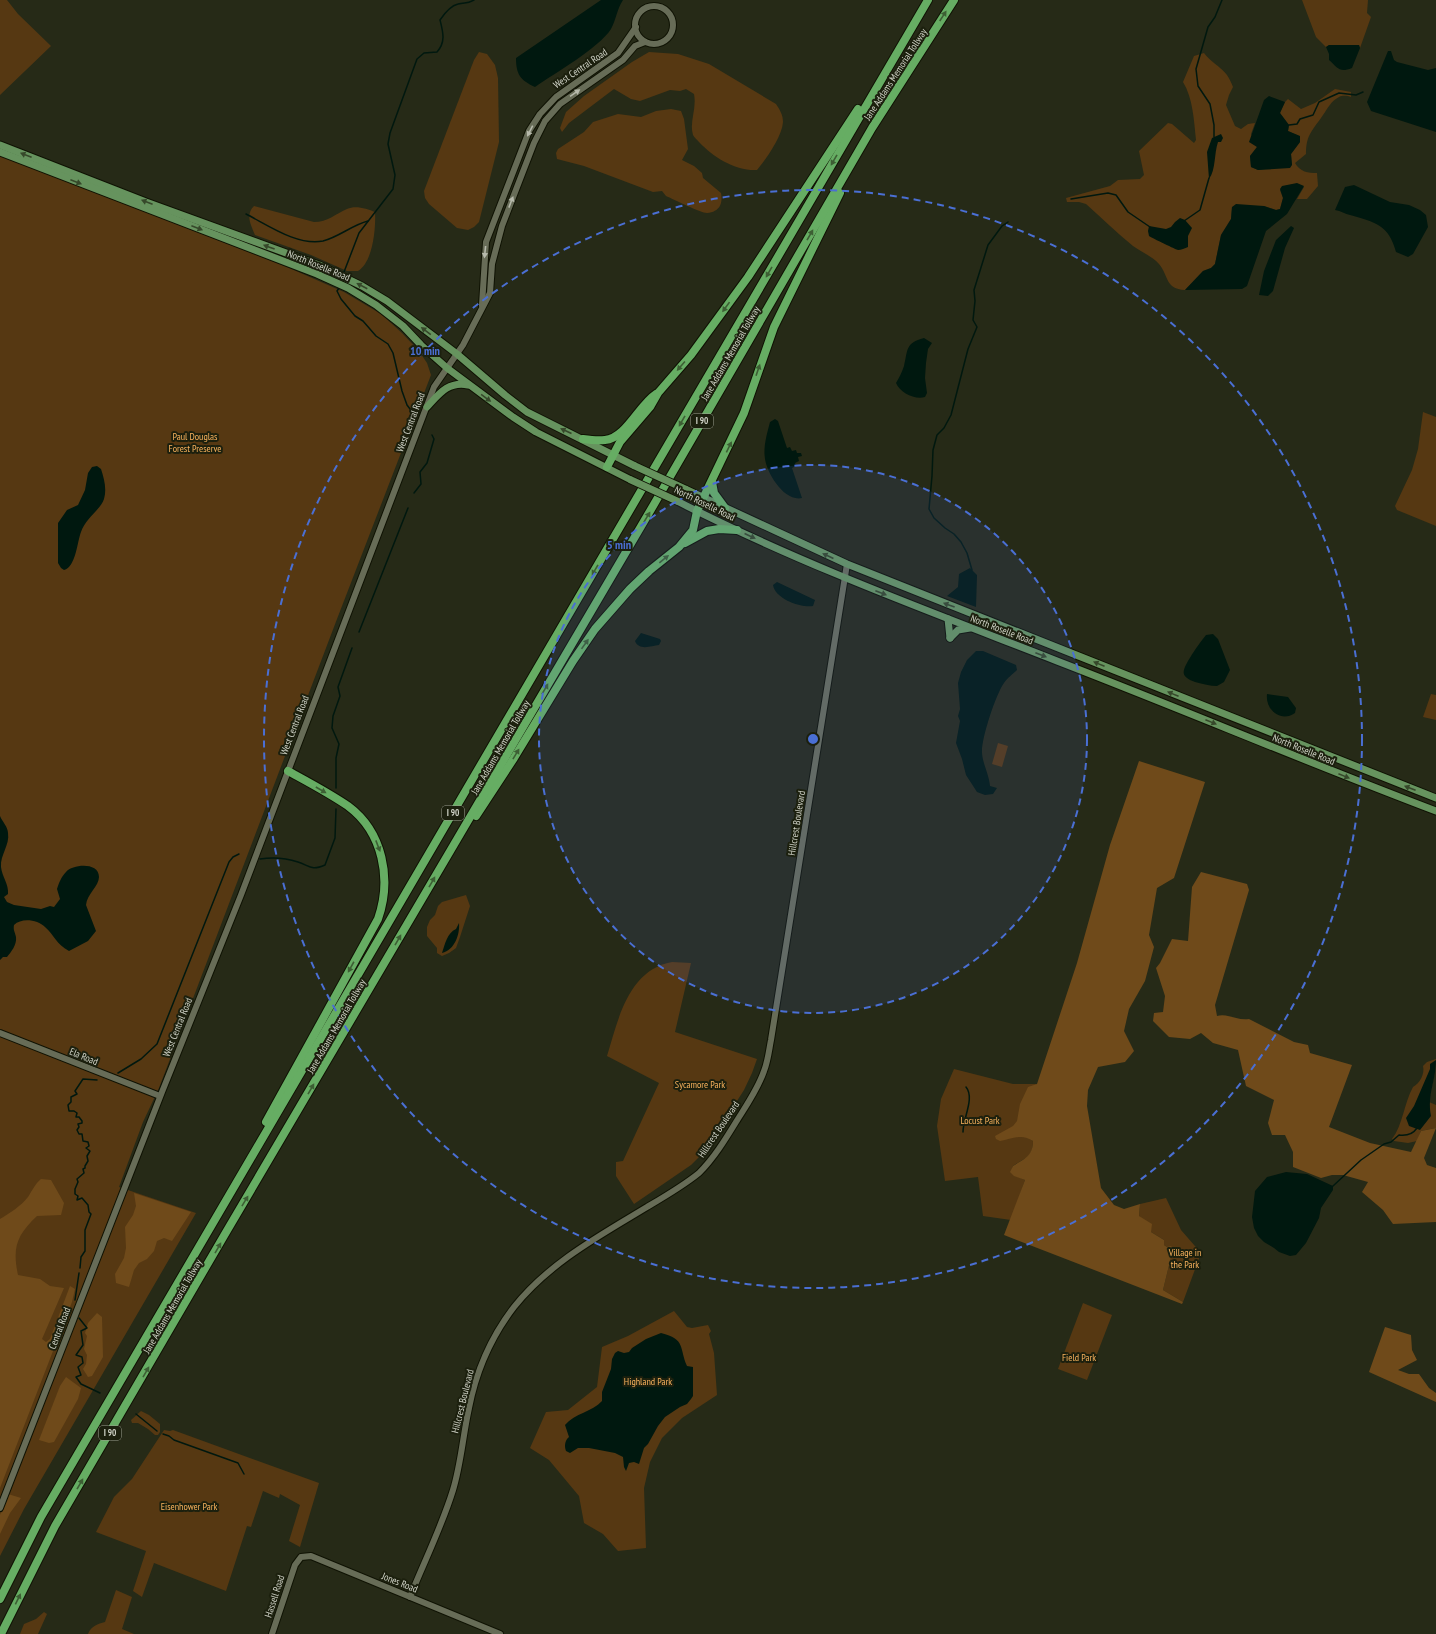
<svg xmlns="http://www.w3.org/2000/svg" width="1436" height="1634" font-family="'PT Sans Narrow',sans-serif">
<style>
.green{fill:#563812}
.forest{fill:#6f4a1a}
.water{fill:#00180f}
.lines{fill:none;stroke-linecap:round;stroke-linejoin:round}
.stream{stroke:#00180f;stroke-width:1.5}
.minor-casing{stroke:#0f1203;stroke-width:8}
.major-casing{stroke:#0f1203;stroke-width:9}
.highway-casing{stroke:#0f1203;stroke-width:10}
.minor{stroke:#676c57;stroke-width:6}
.major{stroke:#66935e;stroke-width:7}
.highway{stroke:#66ad63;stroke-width:8}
.major-bridge-casing{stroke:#0f1203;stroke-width:9;stroke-linecap:butt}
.major-bridge{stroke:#66935e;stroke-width:7}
.oneway{fill:#3d5f34}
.oneway2{fill:#b6b9ab}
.oneway3{fill:#36482a}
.ring{fill:none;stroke:#4a6fd4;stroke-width:2;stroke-dasharray:7 5}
.labels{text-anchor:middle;stroke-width:4;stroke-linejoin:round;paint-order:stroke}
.shield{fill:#1c200e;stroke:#9a9d90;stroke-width:1}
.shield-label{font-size:9px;font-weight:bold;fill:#d0d3c7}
.street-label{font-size:10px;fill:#d0d3c7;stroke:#1c200e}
.park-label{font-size:10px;fill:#f9b25d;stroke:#1c200e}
.centre{fill:#4a6fd4;stroke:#1c200e;stroke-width:2}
.ring-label{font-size:12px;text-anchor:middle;font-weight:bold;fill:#4a6fd4;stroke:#1c200e;stroke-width:4;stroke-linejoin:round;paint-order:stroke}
</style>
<rect width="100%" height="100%" fill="#262a17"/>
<g class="green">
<path d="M0 0H7L18 14 51 46 0 95Z"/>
<path d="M1302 0H1368L1367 13 1371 17 1360 48 1359 45H1329L1326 47 1316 37Z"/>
<path d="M479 52 487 54 495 65 498 78 499 142 479 222 474 227 468 230 457 228 429 204 425 198 424 191 474 60Z"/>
<path d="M649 52 678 54 709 64 776 104C780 110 783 115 783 122 782 137 766 159 757 170 735 171 713 157 699 142 697 140 694 137 693 135 689 122 697 109 694 94L686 89 680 91 670 90 640 101 631 99 614 89 569 123 562 132 560 128 566 112 584 96 632 62Z"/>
<path d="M1204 53C1216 68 1226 67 1233 87L1229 95 1226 105 1235 126 1241 129 1248 124 1255 123 1251 134 1257 147 1250 156 1251 167 1258 170 1292 165 1291 154 1300 142 1299 136 1288 131 1289 125 1280 113 1285 102 1288 99 1301 109 1315 103 1335 89 1351 92V97C1348 96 1343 95 1339 97 1331 101 1328 108 1323 115 1313 130 1306 134 1306 154L1295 163C1300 172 1308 173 1317 173L1318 186 1307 199H1297L1304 187 1280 190 1283 198 1280 209 1276 210 1264 206 1232 207 1231 219 1221 235 1215 264 1211 268 1203 271 1185 290C1165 289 1169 276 1159 264 1152 256 1141 252 1133 246 1117 233 1102 218 1086 204L1079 202H1067L1066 198 1110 186 1118 180 1140 179 1144 175 1139 151 1168 123 1172 124 1194 143 1196 140C1194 121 1193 98 1183 82L1194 56Z"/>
<path d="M671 109 681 111 684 119 688 149 682 160 694 166 702 173 703 178 721 193C723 203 720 212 707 213 701 213 673 199 666 196L662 191 653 192 584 166 557 159 556 153 558 149 584 132 593 122 618 114 641 117 656 111Z"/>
<path d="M0 155 287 267 344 292 381 314 402 333 419 351 427 363 431 375 337 619 159 1088 143 1122 119 1187 196 1213 24 1509 0 1556Z"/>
<path d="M254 206 314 222C328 222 335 214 347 209 356 205 367 209 375 212 376 228 373 262 358 271H347L311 255 255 235C251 225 245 215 254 206Z"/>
<path d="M1423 412 1436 417V526L1397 510 1395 506 1412 470 1418 449Z"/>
<path d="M1431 694 1436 695V720L1423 717Z"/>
<path d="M998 743 1008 746 1002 767 992 764Z"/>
<path d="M466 895 470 906 460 937 456 948 449 953 442 956 437 953V948L427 936V927L430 920 435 915 438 906 442 902Z"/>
<path d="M672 962 691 963 675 1032 757 1059 752 1073 744 1090 705 1151 691 1165 634 1204 616 1176V1162L623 1161 659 1083 607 1056C618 1020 628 970 672 962Z"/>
<path d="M1436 1059C1436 1075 1431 1086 1429 1102L1436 1105V1128L1421 1131 1417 1141 1408 1143 1394 1141 1392 1139C1403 1125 1404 1103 1413 1087 1420 1083 1425 1074 1423 1066L1427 1062Z"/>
<path d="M954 1069 1013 1084H1037L1019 1136H1027L1033 1141C1033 1157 1025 1158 1013 1166L1011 1172 1014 1175 1025 1180 1011 1220 983 1216 978 1177 945 1181 937 1126 941 1099Z"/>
<path d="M1166 1198 1181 1230 1201 1253 1183 1302 1163 1290 1173 1249 1167 1247 1164 1245V1240L1151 1232 1139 1216 1140 1204Z"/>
<path d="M1083 1303 1112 1315 1087 1380 1058 1369Z"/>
<path d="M674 1311 687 1327 692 1328 708 1325 711 1331 709 1334 714 1353 717 1395 682 1418 662 1438 650 1462 644 1488 646 1548 618 1551 603 1534 584 1523 579 1496 549 1460 530 1448 546 1412 568 1410 597 1387 602 1347 628 1336Z"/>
<path d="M141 1411 149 1415 160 1424V1432L158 1435H155L148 1429 138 1423H132L131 1420Z"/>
<path d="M164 1430 170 1431 173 1430 319 1483 300 1547 289 1541 300 1505 280 1494 279 1498 263 1491 251 1527 247 1526 226 1591 154 1563 142 1597 133 1591 146 1551 96 1532 114 1497 132 1479Z"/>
<path d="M116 1590 132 1597 122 1629 134 1634H88C91 1626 98 1624 105 1622Z"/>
<path d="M44 1612 47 1614 38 1634H20L24 1624 36 1619Z"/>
</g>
<g class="forest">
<path d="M1139 761 1205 782 1174 878 1157 888 1149 935 1154 947 1145 981 1129 1009 1124 1031 1134 1051 1125 1062 1098 1067 1088 1090 1087 1106 1101 1188 1114 1205 1124 1209 1140 1204 1139 1216 1152 1224 1151 1232 1164 1240V1245L1167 1247 1171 1246 1173 1249 1163 1290 1183 1302 1182 1304 1004 1235 1025 1180 1014 1176 1010 1172 1013 1166C1024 1159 1033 1156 1033 1141 1022 1133 1012 1139 1000 1141L996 1139 995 1136 1013 1126 1017 1121 1020 1104 1028 1087 1037 1084 1077 963 1110 845Z"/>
<path d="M1201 872 1247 884 1249 890 1215 1005 1217 1016C1228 1013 1237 1021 1249 1019L1294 1042 1308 1045 1310 1053 1352 1065 1329 1127 1370 1143 1411 1152 1421 1131 1436 1128 1424 1158 1427 1165 1436 1168V1222L1393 1224 1383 1210 1362 1192 1368 1182 1343 1175H1332L1321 1178 1293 1167V1152L1285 1135H1272L1268 1123 1274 1100 1246 1086 1238 1050 1213 1043 1201 1033 1190 1039 1169 1037 1153 1021 1154 1013 1163 1012 1165 996 1156 968 1160 963 1172 939 1188 941 1192 887Z"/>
<path d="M41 1179 51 1180 64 1203 61 1215 37 1216C17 1235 12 1247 18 1275L40 1279 50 1286 64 1288 42 1339 46 1342 50 1339 70 1286 75 1289 72 1302 0 1488V1219C10 1213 21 1206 28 1197 32 1191 35 1184 41 1179Z"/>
<path d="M134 1193 191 1212 172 1241 164 1238 157 1241 154 1251 147 1259 139 1263 134 1270 129 1287 116 1283 115 1274 124 1258 126 1248 125 1227 133 1215 136 1206Z"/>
<path d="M97 1313 102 1317 103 1357 92 1376 88 1377 83 1369 86 1364 87 1355 84 1349 87 1336 85 1333 88 1323Z"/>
<path d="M1385 1327 1411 1335 1412 1350 1417 1360 1398 1370 1409 1374H1419L1429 1388 1436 1393V1402L1369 1372Z"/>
<path d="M66 1377 81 1388 78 1399 54 1442 49 1443 39 1440 60 1386Z"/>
<path d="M8 1494 21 1498 10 1513 0 1534V1515Z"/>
</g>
<g class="water">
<path d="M601 0H623C617 9 616 20 611 29 599 48 555 73 535 87 520 80 516 74 516 58Z"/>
<path d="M1329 45H1359L1360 48 1352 68C1339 73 1338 68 1329 60V54L1326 47Z"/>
<path d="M1388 51H1391L1394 60 1397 62 1428 70 1436 68V132L1371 111 1367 102Z"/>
<path d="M1269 96 1285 102 1280 113 1289 125 1288 131 1300 136V142L1291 154 1292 165 1290 168 1258 170 1251 167 1250 156 1257 147 1249 142 1264 100Z"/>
<path d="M1221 134 1223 138 1221 142H1218C1214 153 1216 170 1209 179L1207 152 1212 138Z"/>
<path d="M1297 183 1304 186 1287 214 1266 231 1247 286 1242 289 1185 290 1203 271 1211 268 1215 264 1221 235 1231 219 1232 207 1236 204 1264 206 1276 210 1280 209 1283 198 1280 189 1282 186Z"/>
<path d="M1354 185 1390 202 1409 205 1420 210 1426 215 1428 227 1413 254 1408 257 1396 252C1389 225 1375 222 1350 215 1345 214 1341 211 1335 210L1345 187Z"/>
<path d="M1180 218 1185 220 1192 228 1188 236V247C1185 248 1181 250 1178 250 1177 250 1152 238 1149 236L1148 231 1149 226 1166 229 1171 227 1175 222Z"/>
<path d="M1291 226 1294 228 1285 248 1273 291 1268 296 1259 295 1264 271 1276 240Z"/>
<path d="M924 338 932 343 928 349 926 363 925 378 927 393 925 397C915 400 900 393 896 383 899 378 902 372 904 366 908 350 905 343 924 338Z"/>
<path d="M775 419 778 421 787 448 790 447 792 451 796 450 797 453H801L802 456 798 457 799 461 795 463 796 466 792 468 802 498C784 502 767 473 765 459 763 446 767 434 770 422Z"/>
<path d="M97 466 101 469C104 478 107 489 104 499 101 509 85 519 81 532 77 542 76 567 64 570L61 568 58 563V523L67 510 78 505 85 490 88 473 92 467Z"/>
<path d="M970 568 977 575 976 607 947 596 958 587 959 574Z"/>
<path d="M777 582 815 600 813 606C801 608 775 599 773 585Z"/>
<path d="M641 633 660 639 661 641 659 645C651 646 639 651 635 641Z"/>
<path d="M1213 634 1218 639 1230 670 1224 682 1217 686C1210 686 1203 684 1195 682 1182 677 1181 673 1188 661 1193 652 1199 644 1206 635Z"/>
<path d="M976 651H983L1016 665 1017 670C1013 674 1007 678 1004 683 996 694 981 739 982 753 983 765 989 774 990 786L997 788 993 794 985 795 977 792 966 775 962 759 956 743 960 721 958 716 960 709 958 683 961 672 967 660Z"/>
<path d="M1267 694 1288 697 1296 708 1295 713C1281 723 1265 710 1267 694Z"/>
<path d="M0 816C2 821 8 827 8 833 10 845 0 855 1 867 2 877 9 884 8 894L4 897 7 902 14 905 41 909 50 906 54 907 60 899 57 889C59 883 61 877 66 872 73 864 99 862 99 877 99 886 87 894 86 905L96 931 88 941 69 951C56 944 55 936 45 927 38 920 22 917 14 925 13 930 15 932 16 937 17 945 11 952 7 957H3L0 960Z"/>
<path d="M459 923C460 934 455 950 442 953 445 944 447 933 456 929Z"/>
<path d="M1436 1060C1436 1082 1427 1093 1431 1116L1420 1130 1409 1126 1406 1118 1414 1106 1430 1069V1064Z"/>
<path d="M1286 1172 1307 1174 1333 1186V1190L1321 1208 1319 1218 1306 1243 1296 1255 1290 1256 1279 1252 1274 1248 1264 1242 1258 1236 1254 1228 1252 1217 1255 1191 1267 1177Z"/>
<path d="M661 1333C686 1339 679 1348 687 1366L693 1367V1396L691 1399 687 1404 680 1407 665 1417 658 1426 648 1444 644 1448 639 1464 634 1462 629 1463 626 1471 624 1467 623 1457 615 1453 589 1448H578L570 1453 566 1451C564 1446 565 1440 569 1437L565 1425C575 1413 592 1412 602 1401V1392L611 1369 612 1359 615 1353 618 1351 624 1353 629 1352 632 1348 646 1339Z"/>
</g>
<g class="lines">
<g class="stream">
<path d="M1289 125 1297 124 1300 119 1313 115 1319 102 1339 93 1356 95 1363 92"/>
<path d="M1214 137V125L1210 104 1198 86 1196 69 1208 27 1215 17 1222 0"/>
<path d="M1071 199 1108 193 1116 195 1128 212 1150 227"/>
<path d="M246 214C268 225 297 246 323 241 339 237 352 225 368 221"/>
<path d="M1184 221 1200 210 1209 178"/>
<path d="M344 272 359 233 393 189 395 175 388 144 390 133 417 59 424 53 437 52C446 42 443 32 440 20 444 14 450 6 458 4 465 2 467 4 474 0"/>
<path d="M339 288 337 291 341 299 355 316 363 321 376 336 388 344 393 353 402 391 407 405 413 413"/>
<path d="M414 493 421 484 420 472 427 463 434 439 432 435"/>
<path d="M972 570 967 553 961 542 954 534 945 528 934 518 929 509 932 476 933 450 937 435 944 428 951 415 968 349 977 327 973 320 975 301 974 290 988 245 1002 226 1008 222"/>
<path d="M359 632 408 508"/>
<path d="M336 788V758L339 744 332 728 333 716 340 696 338 687 352 648"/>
<path d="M260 859C272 857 286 858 298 862 310 866 311 871 325 865L335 838 336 809"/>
<path d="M118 1073 141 1059 157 1044 229 862 233 857 239 854"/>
<path d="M963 1132C963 1118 975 1098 966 1087"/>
<path d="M1333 1186 1361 1160 1384 1144 1391 1142 1399 1135C1407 1136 1413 1134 1417 1128"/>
<path d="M80 1268 81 1257 85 1251V1230L91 1214 89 1212 88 1205 82 1198 77 1200 78 1196 75 1194V1189L78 1182 77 1179 84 1173 83 1169 85 1168V1166L88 1161 87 1156 90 1151 86 1148 89 1146 88 1142 83 1141 82 1134H79L77 1130 79 1127 78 1124 82 1123V1121L79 1117H76L77 1113 74 1111H69L68 1105 71 1102V1097L77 1094 75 1091 83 1079 97 1080"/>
<path d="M75 1300 79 1273"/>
<path d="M79 1318 87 1328 81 1331 83 1345 76 1355 82 1357 83 1363 78 1367 81 1375 76 1377 81 1384 100 1393"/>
<path d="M136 1414 157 1431"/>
<path d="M163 1434 169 1436 174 1440 238 1463 244 1474"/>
</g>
<g class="minor-casing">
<g id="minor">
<circle cx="654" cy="25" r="19"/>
<path d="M482 305 486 242 529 131 540 114 556 97 618 53 636 27"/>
<path d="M0 1033 160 1096"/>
<path d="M0 1508 162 1092 241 895 434 387 463 345 490 293 492 264 502 226 534 143 545 121 560 104 623 60 635 46 645 42"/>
<path d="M410 1597C424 1562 442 1526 453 1490 461 1464 463 1435 469 1408 476 1372 491 1337 514 1307 549 1263 599 1236 647 1207 664 1197 683 1186 699 1173 714 1158 725 1140 736 1122 746 1106 758 1089 764 1071 768 1061 769 1050 771 1040L847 564"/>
<path d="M272 1634 295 1565 301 1557 311 1556 500 1634"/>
</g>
</g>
<g class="major-casing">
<g id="major">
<path d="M0 145 146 202 319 265 362 286 387 301 457 354 505 395 527 412 635 466"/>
<path d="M0 152 317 274 348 288 376 305 403 326 421 345 447 368 513 417 536 432 631 480"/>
<path d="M427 407C439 394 448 381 468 385"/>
<path d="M685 489 847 564 1436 798"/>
<path d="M677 501C800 564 929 611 1057 661 1184 710 1309 763 1436 811"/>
<path d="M948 619 950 638"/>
<path d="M950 638 958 630 970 628"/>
</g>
</g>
<g class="highway-casing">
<g id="highway">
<path d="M583 439C590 440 598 441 605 440 626 438 639 405 656 394"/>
<path d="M607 467 620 442 650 407 658 393 691 355 748 277 858 109"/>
<path d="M712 482 714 493 725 508"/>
<path d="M685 543 707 531 719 529 737 530"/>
<path d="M476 816 514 758 573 661 595 629 630 589 649 571 679 547 693 530 697 511 744 413 774 327 840 193"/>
<path d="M266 1122 378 919C392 879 383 832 348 806 329 793 308 782 288 771"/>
<path d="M0 1599 41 1517 928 0"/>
<path d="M1 1634 55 1526 225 1234 653 506 872 128 954 0"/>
</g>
</g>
<use href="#minor" class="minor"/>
<use href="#major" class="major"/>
<use href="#highway" class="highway"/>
<g class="major-bridge-casing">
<g id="major-bridge">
<path d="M635 466 685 489"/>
<path d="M631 480 677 501"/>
</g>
</g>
<use href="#major-bridge" class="major-bridge"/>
</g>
<defs><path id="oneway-solid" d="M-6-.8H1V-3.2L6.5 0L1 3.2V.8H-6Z"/></defs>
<g class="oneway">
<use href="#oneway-solid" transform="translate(943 16) rotate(-57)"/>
<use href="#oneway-solid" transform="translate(834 160) rotate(120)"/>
<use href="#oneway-solid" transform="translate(810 235) rotate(-60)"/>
<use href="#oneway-solid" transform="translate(769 272) rotate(120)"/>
<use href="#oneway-solid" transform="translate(726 307) rotate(126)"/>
<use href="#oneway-solid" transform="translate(681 366) rotate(131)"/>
<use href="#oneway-solid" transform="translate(758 370) rotate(-71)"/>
<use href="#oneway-solid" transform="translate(682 421) rotate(120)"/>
<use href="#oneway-solid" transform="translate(729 447) rotate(-64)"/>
<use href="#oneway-solid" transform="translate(647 517) rotate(-59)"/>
<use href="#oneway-solid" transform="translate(664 559) rotate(-39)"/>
<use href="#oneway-solid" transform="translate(595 570) rotate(120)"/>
<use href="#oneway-solid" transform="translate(585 644) rotate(-55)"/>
<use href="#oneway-solid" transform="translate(545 689) rotate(-60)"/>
<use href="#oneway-solid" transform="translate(516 754) rotate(-59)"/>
<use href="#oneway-solid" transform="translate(321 790) rotate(30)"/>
<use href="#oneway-solid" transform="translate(378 846) rotate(69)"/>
<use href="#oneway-solid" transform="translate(432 882) rotate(-60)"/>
<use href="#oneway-solid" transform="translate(398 940) rotate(-60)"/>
<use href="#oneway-solid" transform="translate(351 967) rotate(119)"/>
<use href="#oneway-solid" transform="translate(311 1089) rotate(-60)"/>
<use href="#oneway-solid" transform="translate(245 1201) rotate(-59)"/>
<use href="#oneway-solid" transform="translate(218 1248) rotate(-60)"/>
<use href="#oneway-solid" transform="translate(146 1372) rotate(-60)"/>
<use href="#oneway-solid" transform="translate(80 1484) rotate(-60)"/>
<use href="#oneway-solid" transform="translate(18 1599) rotate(-64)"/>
</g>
<g class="oneway2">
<use href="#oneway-solid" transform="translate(575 93) rotate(-35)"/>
<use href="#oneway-solid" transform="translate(530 131) rotate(117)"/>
<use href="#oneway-solid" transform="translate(511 202) rotate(-69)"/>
<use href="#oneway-solid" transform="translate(485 252) rotate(96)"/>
</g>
<g class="oneway3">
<use href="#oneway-solid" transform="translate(26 155) rotate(-159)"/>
<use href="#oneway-solid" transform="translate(76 182) rotate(21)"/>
<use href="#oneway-solid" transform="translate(147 202) rotate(-159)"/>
<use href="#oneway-solid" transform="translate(197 228) rotate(21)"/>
<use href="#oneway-solid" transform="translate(269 247) rotate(-160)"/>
<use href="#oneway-solid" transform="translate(362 286) rotate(-152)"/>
<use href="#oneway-solid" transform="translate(426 331) rotate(-143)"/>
<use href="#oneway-solid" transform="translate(486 398) rotate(36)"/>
<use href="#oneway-solid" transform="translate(566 431) rotate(-156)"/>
<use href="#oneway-solid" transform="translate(750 536) rotate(25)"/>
<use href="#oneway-solid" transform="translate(828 556) rotate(-155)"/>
<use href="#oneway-solid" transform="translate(881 593) rotate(21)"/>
<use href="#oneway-solid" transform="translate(949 605) rotate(-160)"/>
<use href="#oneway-solid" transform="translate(1041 655) rotate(21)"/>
<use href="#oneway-solid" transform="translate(1099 664) rotate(-158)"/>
<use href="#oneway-solid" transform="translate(1173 694) rotate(-158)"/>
<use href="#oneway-solid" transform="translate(1211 722) rotate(22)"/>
<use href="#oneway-solid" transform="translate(1344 776) rotate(22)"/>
<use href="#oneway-solid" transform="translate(1410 788) rotate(-159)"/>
</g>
<circle cx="813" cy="739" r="274" fill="#4a6fd4" fill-opacity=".12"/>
<g class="ring">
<circle cx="813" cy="739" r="274"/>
<circle cx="813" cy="739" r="549"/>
</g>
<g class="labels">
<g class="shield">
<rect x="691" y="414" width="22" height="14" rx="3"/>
<rect x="442" y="806" width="22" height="14" rx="3"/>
<rect x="99" y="1426" width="22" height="14" rx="3"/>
</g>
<g class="shield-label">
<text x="702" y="424">I 90</text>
<text x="453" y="816">I 90</text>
<text x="110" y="1436">I 90</text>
</g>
<g class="street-label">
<text transform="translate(580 68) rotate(-34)" y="4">West Central Road</text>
<text transform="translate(895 74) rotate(-57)" y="4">Jane Addams Memorial Tollway</text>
<text transform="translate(319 265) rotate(22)" y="4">North Roselle Road</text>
<text transform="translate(730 353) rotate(-60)" y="4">Jane Addams Memorial Tollway</text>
<text transform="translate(410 422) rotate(-69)" y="4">West Central Road</text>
<text transform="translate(705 503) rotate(26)" y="4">North Roselle Road</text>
<text transform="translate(1002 629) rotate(21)" y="4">North Roselle Road</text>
<text transform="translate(294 725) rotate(-69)" y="4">West Central Road</text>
<text transform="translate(500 747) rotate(-60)" y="4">Jane Addams Memorial Tollway</text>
<text transform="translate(1304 749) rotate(22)" y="4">North Roselle Road</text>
<text transform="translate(796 823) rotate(-81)" y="4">Hillcrest Boulevard</text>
<text transform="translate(336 1026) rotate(-60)" y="4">Jane Addams Memorial Tollway</text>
<text transform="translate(177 1027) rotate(-68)" y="4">West Central Road</text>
<text transform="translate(84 1056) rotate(22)" y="4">Ela Road</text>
<text transform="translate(718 1129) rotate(-56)" y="4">Hillcrest Boulevard</text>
<text transform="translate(172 1306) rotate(-60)" y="4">Jane Addams Memorial Tollway</text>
<text transform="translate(59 1328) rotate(-69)" y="4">Central Road</text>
<text transform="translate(462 1401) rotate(-76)" y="4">Hillcrest Boulevard</text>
<text transform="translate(400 1582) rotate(22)" y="4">Jones Road</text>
<text transform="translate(274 1596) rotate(-72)" y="4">Hassell Road</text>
</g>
<g class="park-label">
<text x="195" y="440">Paul Douglas<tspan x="195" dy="12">Forest Preserve</tspan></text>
<text x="700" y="1088">Sycamore Park</text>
<text x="980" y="1124">Locust Park</text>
<text x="1185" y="1256">Village in<tspan x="1185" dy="12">the Park</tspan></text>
<text x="1079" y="1361">Field Park</text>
<text x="648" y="1385">Highland Park</text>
<text x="189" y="1510">Eisenhower Park</text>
</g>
</g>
<circle cx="813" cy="739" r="6" class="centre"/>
<g class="ring-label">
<text x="425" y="355">10 min</text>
<text x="619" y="549">5 min</text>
</g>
</svg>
